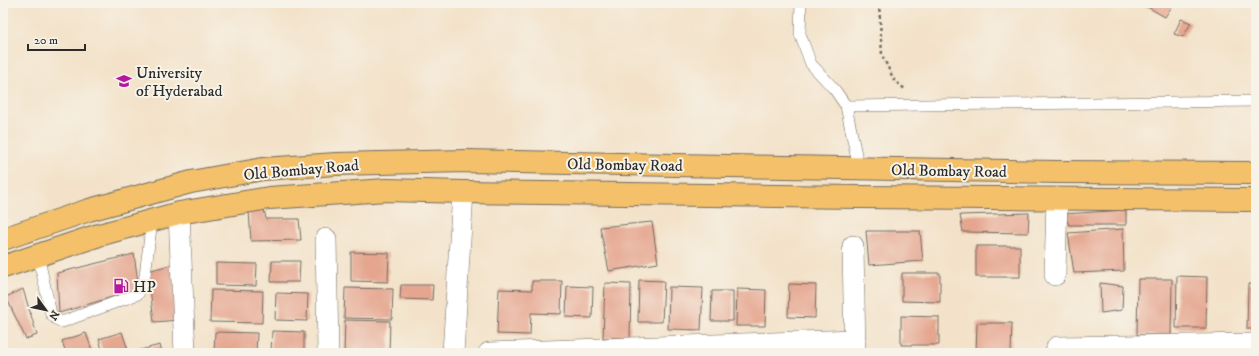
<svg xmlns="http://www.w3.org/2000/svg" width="1259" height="356" font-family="'IM FELL DW Pica',serif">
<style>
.building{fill:#e5a58e}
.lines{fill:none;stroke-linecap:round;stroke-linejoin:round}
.service-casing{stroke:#716b62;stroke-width:12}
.minor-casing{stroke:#716b62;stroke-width:22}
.primary-casing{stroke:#716b62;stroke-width:24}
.path{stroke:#716b62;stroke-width:2.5;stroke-dasharray:3 3;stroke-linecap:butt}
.service{stroke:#fff;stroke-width:11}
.minor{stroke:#fff;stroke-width:21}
.primary{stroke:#f4c16a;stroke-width:22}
.labels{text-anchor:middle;stroke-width:4;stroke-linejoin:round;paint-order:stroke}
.poi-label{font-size:16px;fill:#2b2b2b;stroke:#f7f3e8;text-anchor:start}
.street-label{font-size:16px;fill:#2b2b2b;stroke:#f7f3e8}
</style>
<rect width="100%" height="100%" fill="#f7f3e8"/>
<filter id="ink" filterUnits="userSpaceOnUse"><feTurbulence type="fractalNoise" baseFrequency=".025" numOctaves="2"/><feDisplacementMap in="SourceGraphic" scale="8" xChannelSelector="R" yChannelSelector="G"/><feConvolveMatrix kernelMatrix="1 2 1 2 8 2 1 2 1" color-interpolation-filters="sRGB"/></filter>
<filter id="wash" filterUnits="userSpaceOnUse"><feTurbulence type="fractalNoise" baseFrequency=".012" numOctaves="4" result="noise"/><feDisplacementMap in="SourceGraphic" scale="16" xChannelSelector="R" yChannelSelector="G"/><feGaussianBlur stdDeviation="0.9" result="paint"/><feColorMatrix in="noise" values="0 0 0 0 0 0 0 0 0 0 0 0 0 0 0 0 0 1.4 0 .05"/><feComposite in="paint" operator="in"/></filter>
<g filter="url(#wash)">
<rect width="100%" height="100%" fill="#f3e2c9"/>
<g id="blocks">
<g class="building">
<path d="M1141 3H1174L1165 17Z"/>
<path d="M1181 19 1191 23 1183 37 1174 34Z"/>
<path d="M264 209 266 219H299L301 240 251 241 249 211Z"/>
<path d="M1126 210V225H1069L1064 214Z"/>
<path d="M1029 213 1028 233 963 232 960 215Z"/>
<path d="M652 222 658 263 609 271 600 227Z"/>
<path d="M1123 229 1124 271 1074 273 1068 233Z"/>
<path d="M866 231H920L923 261 869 265Z"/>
<rect x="976" y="246" width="44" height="31"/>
<path d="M351 252 389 253 388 282 351 281Z"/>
<path d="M134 254 139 289 59 313 57 273Z"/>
<path d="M272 261H300L299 282H271Z"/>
<path d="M177 263 179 320 154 322 148 271Z"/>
<path d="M216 263 257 264 256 286 216 285Z"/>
<path d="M902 273H940V302L902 301Z"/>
<path d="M1177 276 1207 277 1206 328H1176Z"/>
<path d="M1138 279H1172L1171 335H1137Z"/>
<path d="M639 280 664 281 662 322H638Z"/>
<path d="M532 281H562L561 314 531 313 530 335 497 334 499 289 532 290Z"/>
<path d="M605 283 631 284 630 338H603Z"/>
<path d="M1100 283 1123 286 1122 310 1101 313Z"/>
<path d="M789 284 816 285 815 318 788 317Z"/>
<path d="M1248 284H1256V329H1247Z"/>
<path d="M401 285H433L432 300 400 299Z"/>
<path d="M567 286 593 287 592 318 566 317Z"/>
<path d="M669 287 703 288 701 330 668 329Z"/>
<path d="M345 288 393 289 392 319 344 318Z"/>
<path d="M23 289 37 335 26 339 6 297Z"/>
<path d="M737 289 766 290 765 326H736Z"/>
<path d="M211 290 263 291 262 323 210 322Z"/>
<path d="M712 291H733V321H711Z"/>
<path d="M276 293 308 294 307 321 275 320Z"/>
<path d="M901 316 939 317V345H901Z"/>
<path d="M345 320 390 321 389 353H344Z"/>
<path d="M977 323H1012L1011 353H976Z"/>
<path d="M272 331 304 332V353H271Z"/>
<path d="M122 332 129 353H103L99 339Z"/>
<path d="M215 332 257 333 256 353H214Z"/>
<path d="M86 333 93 353H66L62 341Z"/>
<path d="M160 345 162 353H136V351Z"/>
</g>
</g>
</g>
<g filter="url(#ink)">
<use href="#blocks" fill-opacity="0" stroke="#716b62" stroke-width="1"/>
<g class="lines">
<g class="service-casing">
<g id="service">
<path d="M801 3 800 34 811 64 835 90 846 106 859 169"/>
<path d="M846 106 1256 101"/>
<path d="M38 255 51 314 56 319 62 322 138 294 144 283 152 220"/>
</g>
</g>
<g class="minor-casing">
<g id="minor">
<path d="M179 213 185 353"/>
<path d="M326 239 328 353"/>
<path d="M853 246 855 353"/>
<path d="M1055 275 1057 198"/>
<path d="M453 353 463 192"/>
<path d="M489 353 855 340"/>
<path d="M1056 353 1057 347 1256 344"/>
</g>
</g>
<g class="primary-casing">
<g id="primary">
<path d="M3 239 89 210 191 182 263 169 336 164 466 161 1057 172 1256 173"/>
<path d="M3 267 99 235 179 213 269 198 386 190 463 192 858 197 1256 200"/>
</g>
</g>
<path class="path" d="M879 3 882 55 894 80 906 90"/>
<use href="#service" class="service"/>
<use href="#minor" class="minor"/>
<use href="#primary" class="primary"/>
</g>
</g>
<defs>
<g id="university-bare" transform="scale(1.2)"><path d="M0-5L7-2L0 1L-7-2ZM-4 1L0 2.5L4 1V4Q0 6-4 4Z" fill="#b5179e" stroke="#f7f3e8" stroke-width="2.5" paint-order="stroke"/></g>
<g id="fuel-bare" transform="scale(1.2)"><path d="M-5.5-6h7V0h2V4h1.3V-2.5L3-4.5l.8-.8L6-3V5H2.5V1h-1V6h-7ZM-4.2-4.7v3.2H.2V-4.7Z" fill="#b5179e" stroke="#f7f3e8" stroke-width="2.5" paint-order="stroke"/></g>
</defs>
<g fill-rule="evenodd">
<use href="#university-bare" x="124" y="81"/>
<use href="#fuel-bare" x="121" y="286"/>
</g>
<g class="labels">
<g class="poi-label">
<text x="136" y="78">University<tspan x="136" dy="18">of Hyderabad</tspan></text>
<text x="133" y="292">HP</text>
</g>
<g class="street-label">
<text transform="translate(625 164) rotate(1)" y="6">Old Bombay Road</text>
<text transform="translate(301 169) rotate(-5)" y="6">Old Bombay Road</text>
<text transform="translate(949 170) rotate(1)" y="6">Old Bombay Road</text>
</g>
</g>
<rect width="1259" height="356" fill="none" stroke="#f7f3e8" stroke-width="16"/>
<g transform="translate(46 310) rotate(123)" stroke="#f7f3e8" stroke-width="3" paint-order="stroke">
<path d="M0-3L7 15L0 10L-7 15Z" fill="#2b2b2b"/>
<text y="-6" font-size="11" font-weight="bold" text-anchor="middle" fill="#2b2b2b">N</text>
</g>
<path d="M28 44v6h57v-6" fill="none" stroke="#2b2b2b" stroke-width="2"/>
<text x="34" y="44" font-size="12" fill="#2b2b2b" stroke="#f7f3e8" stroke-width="3" paint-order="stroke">20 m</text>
</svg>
